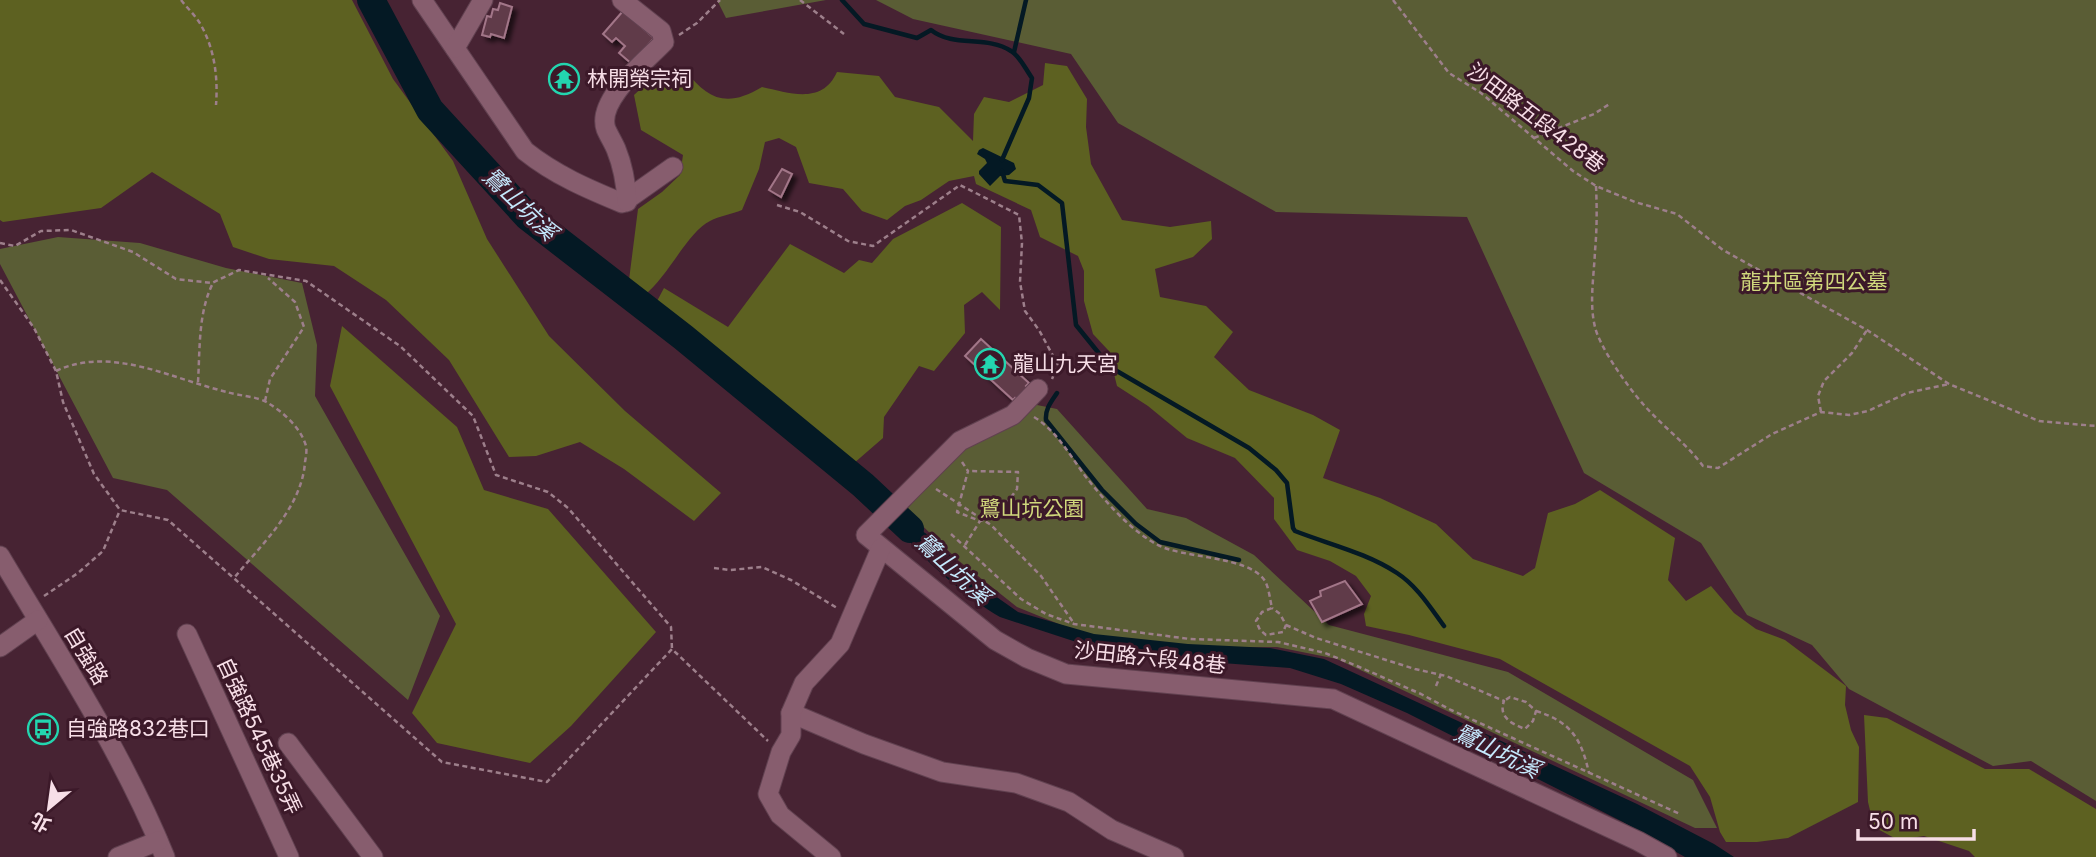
<svg xmlns="http://www.w3.org/2000/svg" width="2096" height="857" font-family="Inter,'Noto Sans TC',sans-serif">
<style>
.green{fill:#5a5d35}
.forest{fill:#5d6121}
.water{fill:#041924}
.lines{fill:none;stroke-linecap:round;stroke-linejoin:round}
.stream{stroke:#041924;stroke-width:4.5}
.river{stroke:#041924;stroke-width:28}
.building{fill:#613a4a;stroke:#a27688;stroke-width:2;filter:url(#shadow)}
.minor-casing{stroke:#614150;stroke-width:21}
.path{stroke:#9d7f8b;stroke-width:2.5;stroke-dasharray:5 3.5;stroke-linecap:butt}
.minor{stroke:#875d6e;stroke-width:19}
.labels{text-anchor:middle;stroke-width:6;stroke-linejoin:round;paint-order:stroke}
.poi-label{font-size:21px;fill:#f7dee7;stroke:#3c1929;text-anchor:start}
.street-label{font-size:21px;fill:#f7dee7;stroke:#3c1929}
.park-label{font-size:21px;fill:#d0d87c;stroke:#3c1929}
.water-label{font-size:23px;font-style:italic;fill:#c5e9fd;stroke:#3c1929}
</style>
<defs>
<filter id="shadow"><feDropShadow dx="4.5" dy="4.5" stdDeviation="2" flood-color="#0009"/></filter>
</defs>
<rect width="100%" height="100%" fill="#472333"/>
<g class="green">
<path d="M717 0H826L726 18Z"/>
<path d="M876 0H2096V801L2031 761 1993 766 1849 689 1812 645 1747 615 1701 543 1584 473 1467 217 1276 212 1118 123 1071 54 913 19Z"/>
<path d="M58 237 140 243 226 268 302 283 317 345 315 396 440 616 408 700 167 490 113 478 0 264V249Z"/>
<path d="M1032 404 1057 409 1147 509 1186 518 1254 555 1329 625 1508 672 1693 780 1717 828H1695L1337 659 1277 647 1190 648 1103 642 1017 607 959 561 906 510 956 455Z"/>
</g>
<g class="forest">
<path d="M0 0H352L393 79 453 161 487 239 549 336 625 411 721 493 694 521 624 469 580 442 536 456 509 457 449 360 386 300 334 266 269 259 233 247 220 214 152 172 101 208 3 222 0 220Z"/>
<path d="M1045 63 1067 66 1087 99 1086 127 1091 164 1122 220 1170 227 1211 221 1212 239 1193 257 1155 269 1160 297 1206 306 1233 332 1214 357 1249 390 1313 415 1340 430 1323 478 1380 498 1436 524 1473 559 1523 576 1535 568 1548 513 1575 504 1600 490 1675 538 1668 580 1686 601 1711 586 1734 613 1756 629 1785 640 1846 686 1845 705 1851 730 1859 747 1858 802 1788 838 1757 842H1726L1720 832 1710 797 1690 766 1500 659 1409 635 1366 626 1364 614 1371 596 1356 576 1330 561 1297 550 1274 519V498L1235 458 1187 438 1148 406 1117 386 1108 350 1093 334 1084 301V271L1078 256 1040 237 1031 210 976 184 974 176 949 181 921 200 905 206 887 220 862 211 843 189 809 183 796 147 779 138 765 142 759 169 742 210C732 214 719 216 710 221 687 232 668 278 643 296L629 280 638 209 662 192 680 175 683 155 641 130 634 95 659 72 685 70C708 100 727 108 762 87 790 93 822 105 837 72L879 76 895 97 939 107 973 141 974 114 984 97 1009 102 1043 85Z"/>
<path d="M962 203 1001 227 1000 310 982 292 964 305 965 333 934 371 919 366 884 417 883 438 853 464 656 303 664 288 728 327 790 244 844 273 859 260 872 263 893 239Z"/>
<path d="M342 326 457 427 484 490 548 509 656 632 571 726 530 763 437 743 412 713 456 624 330 386Z"/>
<path d="M1864 715 1887 718 1985 769H2029L2096 809V857H1975L1969 851 1924 836 1898 840 1874 827 1868 802Z"/>
</g>
<g class="water">
<path d="M983 148 1014 163 1016 169 1009 175 1000 176 990 186 979 174V171L987 163 985 159 977 154 979 150Z"/>
<path d="M895 514 933 538 981 586 1018 612 1094 634 1188 644 1270 648 1324 659 1637 804 1714 844 1734 857H1685L1623 822 1407 713 1341 684 1290 668 1116 655 1000 617C972 601 923 561 904 534 900 529 897 521 895 514Z"/>
</g>
<g class="lines">
<g class="stream">
<path d="M842 0 864 24 917 38 931 30C954 48 986 35 1011 51 1020 56 1026 70 1032 78L1029 98 1002 160"/>
<path d="M1014 52 1026 0"/>
<path d="M1002 171 1005 181 1038 185 1062 203 1076 325 1110 367 1249 448 1276 470 1287 483 1293 528 1295 531C1328 544 1367 553 1397 573 1417 586 1430 607 1444 626"/>
<path d="M1057 393C1051 402 1045 409 1046 420L1102 490 1136 524 1160 542 1239 560"/>
</g>
<path class="river" d="M371 0 430 110 528 217 683 337 863 485 910 529"/>
</g>
<g class="building">
<path d="M500 3 512 7 504 38 491 34 490 37 482 35 487 16 491 17 493 9 498 10Z"/>
<path d="M623 11 654 38 632 64 619 53 625 46 616 38 612 42 603 34Z"/>
<path d="M782 169 792 174 781 197 769 190Z"/>
<path d="M981 339 1029 383 1026 386 1029 389 1018 401 1015 398 1013 400 965 356Z"/>
<path d="M1345 581 1362 604 1322 622 1310 601 1321 596 1320 591Z"/>
</g>
<g class="lines">
<g class="minor-casing">
<g id="minor">
<path d="M422 0 525 151C555 175 588 189 622 203L673 167"/>
<path d="M622 0 661 31 664 42C646 61 596 100 606 129 609 136 613 142 616 149 623 166 626 183 627 202"/>
<path d="M455 48 483 0"/>
<path d="M1038 389 1013 415 960 441 866 535 995 640 1027 658 1066 674 1333 699 1638 841 1667 857"/>
<path d="M0 556C58 654 122 751 165 857"/>
<path d="M187 634 289 857"/>
<path d="M0 647 38 620"/>
<path d="M791 713 864 744 942 772 1016 783 1069 802 1112 830 1174 857"/>
<path d="M288 743 373 857"/>
<path d="M118 857 158 841"/>
<path d="M831 857 780 815 768 794 781 752 791 735V713L804 683 840 644 881 548"/>
</g>
</g>
<g class="path">
<path d="M181 0C188 9 197 17 202 27 215 51 218 79 216 105"/>
<path d="M800 0 844 34"/>
<path d="M1393 0 1449 73 1481 93 1573 171 1596 186 1635 202 1677 214 1723 250 1867 330 1949 384 2039 421 2096 426"/>
<path d="M679 35 697 23 720 0"/>
<path d="M1534 138 1594 114 1611 103"/>
<path d="M1596 186C1597 208 1597 229 1595 251 1594 276 1589 303 1595 327 1600 348 1628 387 1643 404 1662 426 1686 443 1703 466L1718 468 1772 434 1821 412 1849 415 1868 411 1907 393 1949 384"/>
<path d="M777 205 800 212 848 241 873 246 960 185 1019 215 1022 243 1020 282 1025 311 1039 330 1058 365 1052 379"/>
<path d="M0 243 15 246 41 231 71 230 133 252 176 279 212 283 239 270 306 281 400 346 473 416 496 475 548 492 568 508 671 627 672 649"/>
<path d="M0 280 34 328 56 371 63 402 94 474 120 510 168 520 442 762 547 782 672 649 768 741"/>
<path d="M56 371C111 345 172 379 227 392 239 396 257 396 268 403 283 412 301 428 306 446 307 450 306 457 305 462 302 507 262 544 234 578"/>
<path d="M198 382C200 350 198 312 213 283"/>
<path d="M265 401 270 379 304 327 295 302 268 278"/>
<path d="M1821 412 1818 396 1824 381 1852 353 1867 330"/>
<path d="M1034 417C1058 432 1070 456 1086 477 1105 501 1129 529 1156 544 1181 559 1249 555 1265 581 1269 588 1270 600 1272 608L1262 612 1256 621 1260 630 1266 635 1283 632 1286 625 1280 614 1272 608"/>
<path d="M962 462 968 471 957 512 980 521 998 515 1017 489 1018 472 968 471"/>
<path d="M936 489 991 525 1041 576 1073 622"/>
<path d="M951 534 1021 599 1046 614 1074 624 1190 639 1278 642 1325 653 1357 666 1421 694 1451 710 1680 814"/>
<path d="M965 545 980 521"/>
<path d="M714 568 730 570 762 567 791 580 837 608"/>
<path d="M44 596 78 573 103 551 120 510"/>
<path d="M1286 625 1316 638 1415 669 1446 676 1504 701C1498 717 1512 724 1525 729L1533 721 1536 711 1526 702 1510 697 1504 701"/>
<path d="M1436 686 1441 674"/>
<path d="M1536 711C1571 722 1581 738 1589 773"/>
</g>
<use href="#minor" class="minor"/>
</g>
<defs>
<g id="temple-ring" transform="scale(1.575)"><circle r="9.5" fill="#3c1929" stroke="#23d5af" stroke-width="1.5"/><path d="M0-6L5-2H3V0L6.5 2.5H4V6H1.5V3h-3V6H-4V2.5H-6.5L-3 0V-2H-5Z" fill="#23d5af"/></g>
<g id="bus-ring" transform="scale(1.575)"><circle r="9.5" fill="#3c1929" stroke="#23d5af" stroke-width="1.5"/><path d="M-5-6H5V4H4V6H2V4H-2V6H-4V4H-5ZM-3.5-4V0h7V-4ZM-3.5 1.2v1.5H-2V1.2ZM2 1.2v1.5H3.5V1.2Z" fill="#23d5af"/></g>
</defs>
<g fill-rule="evenodd">
<use href="#temple-ring" x="564" y="79"/>
<use href="#temple-ring" x="990" y="364"/>
<use href="#bus-ring" x="43" y="729"/>
</g>
<g class="labels">
<g class="poi-label">
<text x="587" y="86">林開榮宗祠</text>
<text x="1013" y="371">龍山九天宮</text>
<text x="66" y="736">自強路832巷口</text>
</g>
<g class="street-label">
<text transform="translate(1536 118) rotate(37)" y="7">沙田路五段428巷</text>
<text transform="translate(86 656) rotate(59)" y="7">自強路</text>
<text transform="translate(1150 658) rotate(6)" y="7">沙田路六段48巷</text>
<text transform="translate(259 736) rotate(65)" y="7">自強路545巷35弄</text>
</g>
<g class="park-label">
<text x="1814" y="289">龍井區第四公墓</text>
<text x="1032" y="516">鷺山坑公園</text>
</g>
<g class="water-label">
<text transform="translate(520 204) rotate(44)" y="8">鷺山坑溪</text>
<text transform="translate(953 569) rotate(43)" y="8">鷺山坑溪</text>
<text transform="translate(1497 751) rotate(26)" y="8">鷺山坑溪</text>
</g>
</g>
<g transform="translate(49 808) rotate(209)" stroke="#3c1929" stroke-width="5" paint-order="stroke">
<path d="M0-5L12 26L0 18L-12 26Z" fill="#f7dee7"/>
<text y="-10" font-size="19" font-weight="bold" text-anchor="middle" fill="#f7dee7">北</text>
</g>
<path d="M1858 829v10h116v-10" fill="none" stroke="#f7dee7" stroke-width="3.5"/>
<text x="1868" y="829" font-size="21" fill="#f7dee7" stroke="#3c1929" stroke-width="5" paint-order="stroke">50 m</text>
</svg>
